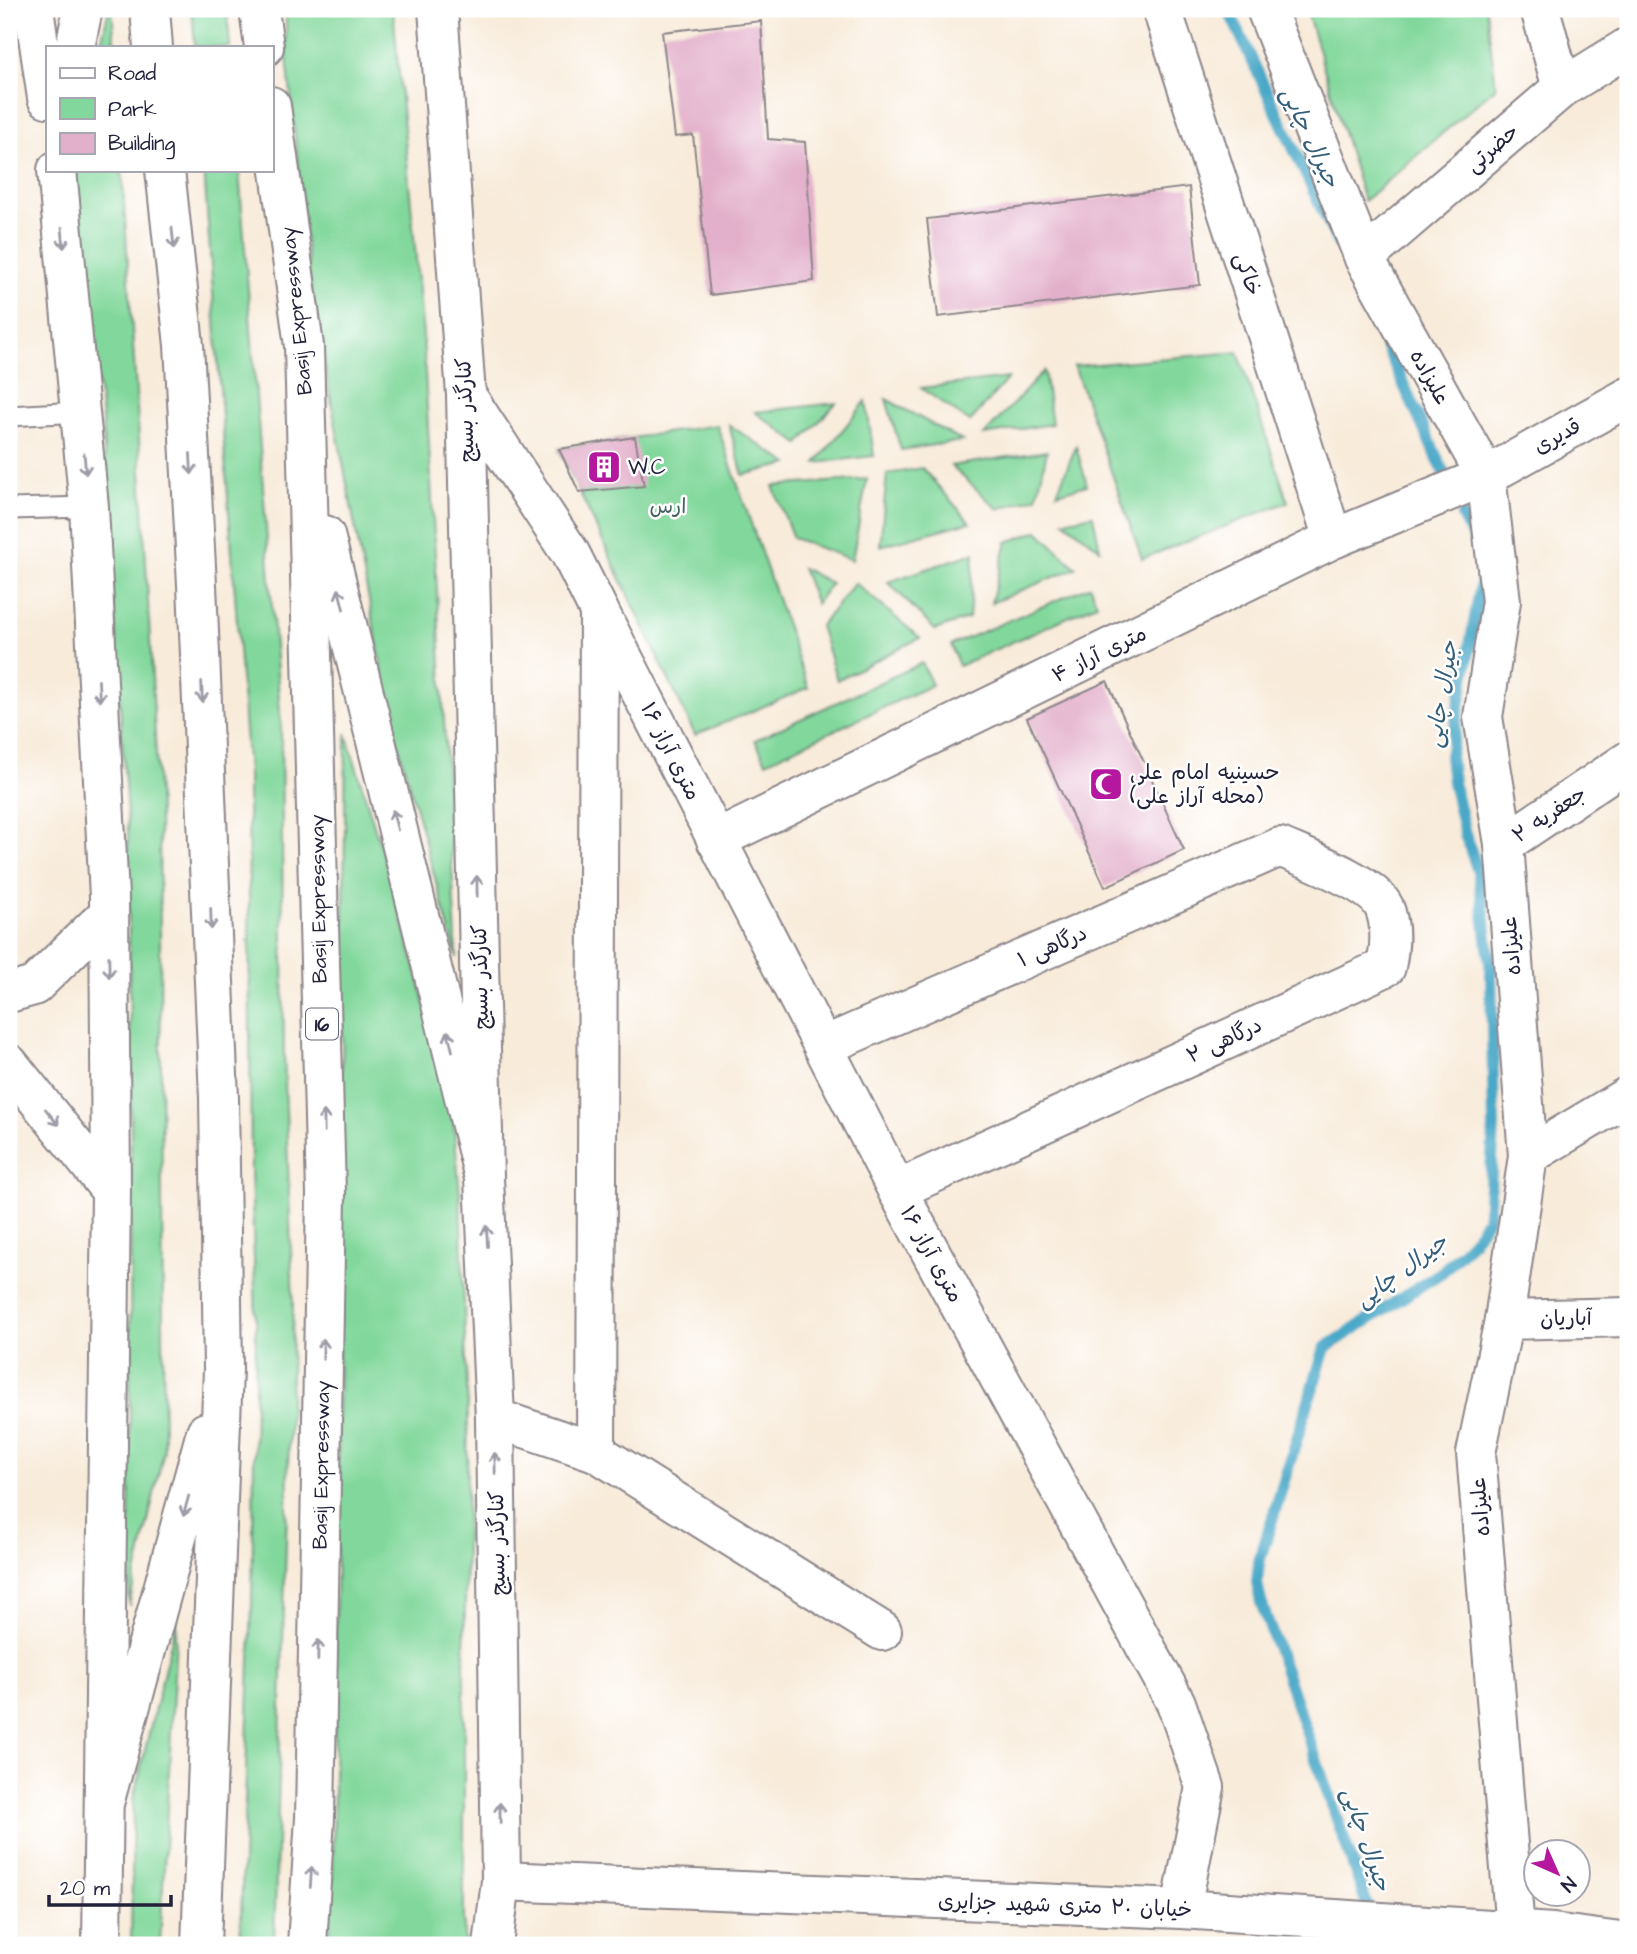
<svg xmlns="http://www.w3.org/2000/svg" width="1637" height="1954" font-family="'Architects Daughter','Playpen Sans Arabic',sans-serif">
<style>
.green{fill:#82d89c;stroke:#527d6c;stroke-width:2}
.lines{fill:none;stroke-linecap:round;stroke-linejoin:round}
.stream{stroke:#49a8c8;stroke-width:12}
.building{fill:#e3b0cb}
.lane-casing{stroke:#8d868a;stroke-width:23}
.street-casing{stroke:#8d868a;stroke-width:42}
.secondary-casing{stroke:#8d868a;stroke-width:42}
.highway-casing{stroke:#8d868a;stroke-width:42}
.lane{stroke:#fff;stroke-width:19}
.street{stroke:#fff;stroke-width:38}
.secondary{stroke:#fff;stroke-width:38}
.highway{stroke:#fff;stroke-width:38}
.oneway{stroke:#9c9ca7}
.labels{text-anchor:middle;stroke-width:5;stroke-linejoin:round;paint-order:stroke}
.shield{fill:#fff;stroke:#646476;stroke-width:2}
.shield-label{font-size:19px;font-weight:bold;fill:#22223b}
.street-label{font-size:21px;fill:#22223b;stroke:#fff}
.poi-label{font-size:21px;fill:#22223b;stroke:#fff;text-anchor:start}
.park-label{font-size:21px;fill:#44625d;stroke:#fff}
.water-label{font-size:23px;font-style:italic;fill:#345e7a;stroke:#fff}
</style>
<rect width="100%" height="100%" fill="#fff"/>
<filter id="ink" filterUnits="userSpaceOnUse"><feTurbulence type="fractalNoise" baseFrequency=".0143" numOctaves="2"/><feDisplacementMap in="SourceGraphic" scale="14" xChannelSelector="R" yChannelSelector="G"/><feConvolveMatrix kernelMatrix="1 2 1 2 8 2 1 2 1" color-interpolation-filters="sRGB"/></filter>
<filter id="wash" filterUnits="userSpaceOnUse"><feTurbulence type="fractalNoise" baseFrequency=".00686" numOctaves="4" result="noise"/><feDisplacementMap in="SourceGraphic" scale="28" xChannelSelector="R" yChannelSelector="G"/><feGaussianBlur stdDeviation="1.57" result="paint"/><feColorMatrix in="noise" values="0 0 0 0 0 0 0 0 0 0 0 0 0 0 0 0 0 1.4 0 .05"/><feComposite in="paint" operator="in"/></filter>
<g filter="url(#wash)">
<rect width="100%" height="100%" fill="#f8ebda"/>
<g class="green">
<path d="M109 9H112L115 47H100Z"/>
<path d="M192 9H227L230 47H195Z"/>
<path d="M286 9H393L423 335 457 958 392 722 328 384 309 274 286 47Z"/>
<path d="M1306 9H1486L1496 87 1364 201Z"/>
<path d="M75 170H122L142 487 159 811 164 1450 129 1606 131 1139 128 832 102 419Z"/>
<path d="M204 170H239L281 725 284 1052 293 1306 274 1945H240L252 1602 256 1321 251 1170 248 773Z"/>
<path d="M1238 352 1288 502 1142 559 1074 366Z"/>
<path d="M1044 371 1052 424 984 435Z"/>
<path d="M1008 378 970 422 921 388Z"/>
<path d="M886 399 962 441 901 450Z"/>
<path d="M866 401 874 456 816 463Z"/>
<path d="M836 403 799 444 755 412Z"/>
<path d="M717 425 808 688 695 735 559 449Z"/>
<path d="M729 425 789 464 743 475Z"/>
<path d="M1076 446 1087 485 1057 493Z"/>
<path d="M1047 451 1037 497 998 509 951 466Z"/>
<path d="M922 468 970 522 880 546 887 474Z"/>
<path d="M867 479 852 560 793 538 773 486Z"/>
<path d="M1093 515 1100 549 1064 521Z"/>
<path d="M1038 531 1076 568 991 603 1007 542Z"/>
<path d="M974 553 969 618 935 630 888 582Z"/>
<path d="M802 568 831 583 816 604Z"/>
<path d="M855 583 920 638 837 680 820 626Z"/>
<path d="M1090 586 1097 604 959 666 951 645Z"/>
<path d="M922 663 932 685 766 762 755 740Z"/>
<path d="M346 733 396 897 452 1104 460 1195 468 1415 464 1670V1945H329L333 1872Z"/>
<path d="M177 1617 160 1945H131L133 1800Z"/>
</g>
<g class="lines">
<g class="stream">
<path d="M1228 9 1338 243"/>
<path d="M1355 278 1444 473"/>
<path d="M1462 516 1481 552"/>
<path d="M1381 1945 1261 1602 1257 1583 1259 1562 1325 1348 1442 1272 1472 1242 1488 1218 1494 1127 1491 971 1479 874 1465 834 1453 782 1450 756 1483 573"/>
</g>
</g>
<g id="blocks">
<g class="building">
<path d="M761 21 768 139 805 142 814 281 710 295 693 135 675 137 662 32Z"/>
<path d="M1189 187 1200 285 938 317 927 219Z"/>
<path d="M635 437 644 486 579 492 559 449Z"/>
<path d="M1107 681 1184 850 1105 887 1027 718Z"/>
</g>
</g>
</g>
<g filter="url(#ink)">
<use href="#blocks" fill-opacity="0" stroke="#8d868a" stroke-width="2"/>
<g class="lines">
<g class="lane-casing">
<g id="lane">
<path d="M9 416 80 412"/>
<path d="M9 509 89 507"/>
</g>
</g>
<g class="street-casing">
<g id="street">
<path d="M1162 9 1333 539"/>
<path d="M1266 9 1364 258 1486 476 1501 601 1483 717 1504 844 1528 1156 1504 1320 1476 1453 1515 1930 1520 1945"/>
<path d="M1540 9 1562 88"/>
<path d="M1364 258 1562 88 1628 47"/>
<path d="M466 395 570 553 599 611 596 1452 495 1418"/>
<path d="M599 611 897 1190 1176 1703 1205 1787 1181 1909"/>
<path d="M716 840 1333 539 1486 476 1628 397"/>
<path d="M1504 844 1628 761"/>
<path d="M824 1046 1280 847C1305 858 1373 883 1384 907 1392 926 1390 947 1386 967L897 1190"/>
<path d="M1528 1156 1628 1096"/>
<path d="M1504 1320 1628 1317"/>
<path d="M596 1452 882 1631"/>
<path d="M1342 1921 1346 1945"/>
</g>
</g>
<g class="secondary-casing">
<g id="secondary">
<path d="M34 9 47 98"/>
<path d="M438 9 466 395 484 1178 495 1418 501 1881 493 1945"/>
<path d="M57 170 89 507 109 897 111 1191 102 1945"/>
<path d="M9 993 34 986 109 913"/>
<path d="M9 1064 111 1191"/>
<path d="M501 1881 1181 1909 1553 1933 1628 1943"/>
</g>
</g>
<g class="highway-casing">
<g id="highway">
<path d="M150 9 153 47"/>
<path d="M259 9 264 47"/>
<path d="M75 47 83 9"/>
<path d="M271 106 304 346 326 1194 315 1818 307 1945"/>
<path d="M165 170 184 345 197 585 219 1098 223 1369 201 1945"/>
<path d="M325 535 484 1178"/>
<path d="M105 1800 206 1432"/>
</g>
</g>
<use href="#lane" class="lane"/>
<use href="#street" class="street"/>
<use href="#secondary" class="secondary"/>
<use href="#highway" class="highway"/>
</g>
<defs><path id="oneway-shaft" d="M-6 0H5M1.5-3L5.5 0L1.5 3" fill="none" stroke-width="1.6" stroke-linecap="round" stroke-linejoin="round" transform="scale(1.75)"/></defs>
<g class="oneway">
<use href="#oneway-shaft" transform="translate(63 238) rotate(85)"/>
<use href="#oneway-shaft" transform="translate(173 238) rotate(84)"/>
<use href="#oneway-shaft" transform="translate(85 464) rotate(85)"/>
<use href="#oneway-shaft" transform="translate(191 464) rotate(87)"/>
<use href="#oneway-shaft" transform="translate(341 599) rotate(-104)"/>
<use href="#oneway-shaft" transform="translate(99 691) rotate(87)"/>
<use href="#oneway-shaft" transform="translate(202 692) rotate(88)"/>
<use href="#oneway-shaft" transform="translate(395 820) rotate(-104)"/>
<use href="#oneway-shaft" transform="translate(477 886) rotate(-91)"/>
<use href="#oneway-shaft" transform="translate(211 919) rotate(88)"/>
<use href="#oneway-shaft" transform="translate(109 967) rotate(89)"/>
<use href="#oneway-shaft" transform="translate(450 1041) rotate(-104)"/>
<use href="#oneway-shaft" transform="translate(52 1117) rotate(51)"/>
<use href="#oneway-shaft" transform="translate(324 1121) rotate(-91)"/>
<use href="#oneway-shaft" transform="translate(487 1236) rotate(-93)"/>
<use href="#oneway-shaft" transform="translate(323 1349) rotate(-89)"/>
<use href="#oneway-shaft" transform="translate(495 1463) rotate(-91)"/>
<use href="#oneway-shaft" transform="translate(186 1506) rotate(105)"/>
<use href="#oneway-shaft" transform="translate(318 1650) rotate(-89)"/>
<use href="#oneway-shaft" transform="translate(500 1813) rotate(-91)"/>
<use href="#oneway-shaft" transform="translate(311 1877) rotate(-86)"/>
</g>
</g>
<defs>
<g id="building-square" transform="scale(1.75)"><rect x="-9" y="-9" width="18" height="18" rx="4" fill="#b5179e" stroke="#fff"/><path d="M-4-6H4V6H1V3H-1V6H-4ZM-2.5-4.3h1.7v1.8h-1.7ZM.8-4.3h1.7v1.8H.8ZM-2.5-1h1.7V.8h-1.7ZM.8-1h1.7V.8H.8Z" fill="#fff"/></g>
<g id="mosque-square" transform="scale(1.75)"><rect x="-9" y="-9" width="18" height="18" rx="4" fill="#b5179e" stroke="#fff"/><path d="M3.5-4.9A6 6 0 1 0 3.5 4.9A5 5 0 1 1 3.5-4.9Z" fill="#fff"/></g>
</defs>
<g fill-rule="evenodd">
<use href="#building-square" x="604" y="467"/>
<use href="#mosque-square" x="1106" y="784"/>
</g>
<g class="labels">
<rect class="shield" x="306" y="1008.5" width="32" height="31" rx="5"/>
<g class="shield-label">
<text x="322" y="1031">16</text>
</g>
<g class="street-label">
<text transform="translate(1492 148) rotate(-41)" y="7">حضرتی</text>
<text transform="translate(1248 274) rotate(72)" y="7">خاکی</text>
<text transform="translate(296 311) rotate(-96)" y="7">Basij Expressway</text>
<text transform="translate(1430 377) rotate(61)" y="7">علیزاده</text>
<text transform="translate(465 410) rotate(-92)" y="7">کنارگذر بسیج</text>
<text transform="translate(1557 436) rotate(-29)" y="7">قدیری</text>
<text transform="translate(1099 654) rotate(-26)" y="7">۴ متری آراز</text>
<text transform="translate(671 751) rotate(63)" y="7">۱۶ متری آراز</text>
<text transform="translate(1549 814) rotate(-34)" y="7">جعفریه ۲</text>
<text transform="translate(318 899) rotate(-91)" y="7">Basij Expressway</text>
<text transform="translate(1052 946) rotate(-24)" y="7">درگاهی ۱</text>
<text transform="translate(1511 946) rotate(-95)" y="7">علیزاده</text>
<text transform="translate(480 977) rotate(-91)" y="7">کنارگذر بسیج</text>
<text transform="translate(1224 1040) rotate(-25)" y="7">درگاهی ۲</text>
<text transform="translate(932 1254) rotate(61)" y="7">۱۶ متری آراز</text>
<text transform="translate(1566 1318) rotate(-1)" y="7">آباریان</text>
<text transform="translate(321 1465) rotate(-89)" y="7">Basij Expressway</text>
<text transform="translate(1480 1507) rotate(-95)" y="7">علیزاده</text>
<text transform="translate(497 1543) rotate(-91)" y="7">کنارگذر بسیج</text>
<text transform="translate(1065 1905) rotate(2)" y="7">خیابان ۲۰ متری شهید جزایری</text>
</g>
<g class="poi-label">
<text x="628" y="474">W.C</text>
<text x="1130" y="779">حسینیه امام علی<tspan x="1130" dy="24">(محله آراز علی)</tspan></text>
</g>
<g class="park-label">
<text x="668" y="513">ارس</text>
</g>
<g class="water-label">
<text transform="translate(1311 137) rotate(65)" y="8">جیرال چایی</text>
<text transform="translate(1441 694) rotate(-81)" y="8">جیرال چایی</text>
<text transform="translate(1401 1270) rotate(-36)" y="8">جیرال چایی</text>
<text transform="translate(1367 1839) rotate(71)" y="8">جیرال چایی</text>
</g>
</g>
<rect width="1637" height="1954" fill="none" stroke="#fff" stroke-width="35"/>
<rect x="46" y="46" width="228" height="126" fill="#ffffff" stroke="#a7a7b1" stroke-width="2"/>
<rect x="60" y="68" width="35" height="10" fill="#ffffff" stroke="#a7a7b1" stroke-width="2"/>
<text x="108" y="80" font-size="21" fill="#22223b">Road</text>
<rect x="60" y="98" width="35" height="21" fill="#82d89c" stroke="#a7a7b1" stroke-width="2"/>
<text x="108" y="116" font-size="21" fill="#22223b">Park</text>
<rect x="60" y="133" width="35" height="21" fill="#e3b0cb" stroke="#a7a7b1" stroke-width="2"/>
<text x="108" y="150" font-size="21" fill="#22223b">Building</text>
<g transform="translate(1557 1873) rotate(135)"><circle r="33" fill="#ffffff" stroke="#a7a7b1" stroke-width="2"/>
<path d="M0-5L12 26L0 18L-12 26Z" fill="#b5179e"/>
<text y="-10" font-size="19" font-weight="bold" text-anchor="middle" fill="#22223b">N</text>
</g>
<path d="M49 1895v10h122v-10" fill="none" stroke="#22223b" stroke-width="3.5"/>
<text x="60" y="1895" font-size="21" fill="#22223b" stroke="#ffffff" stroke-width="5" paint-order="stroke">20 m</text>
</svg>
